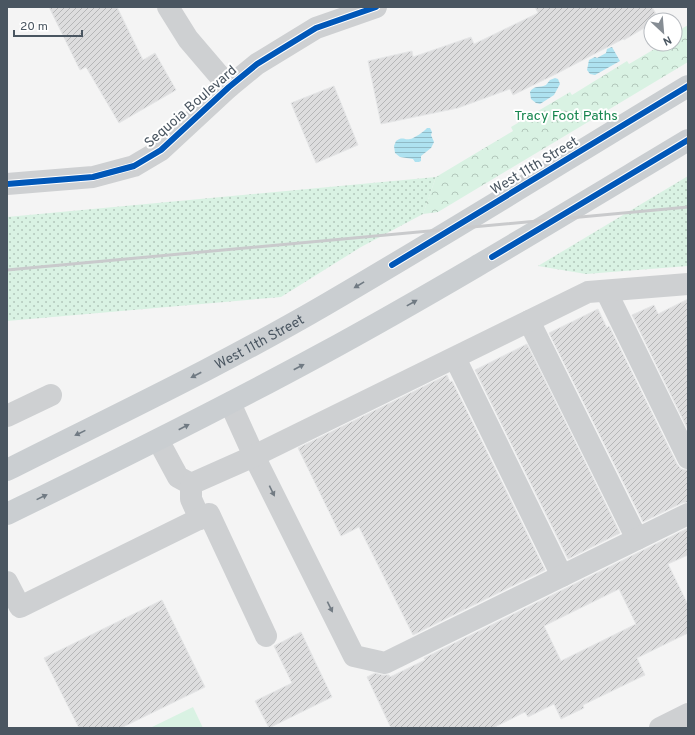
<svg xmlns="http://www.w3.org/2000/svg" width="695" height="735" font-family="Overpass,sans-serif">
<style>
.grass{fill:url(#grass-dots)}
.forest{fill:url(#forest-crowns)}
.garden{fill:#d9f2e3}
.water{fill:url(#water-rules)}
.building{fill:url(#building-hatch);stroke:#e5e6e7;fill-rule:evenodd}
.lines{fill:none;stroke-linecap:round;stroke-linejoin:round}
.minor{stroke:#ced0d2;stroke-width:22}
.major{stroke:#caced1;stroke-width:22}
.rail{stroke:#c9cacc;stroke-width:3}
.cycleway-casing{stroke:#fff;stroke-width:8}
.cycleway{stroke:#0057b8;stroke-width:6}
.oneway{fill:#707a83}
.oneway2{fill:#727b83}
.labels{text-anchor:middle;stroke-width:4;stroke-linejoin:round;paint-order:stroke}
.street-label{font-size:14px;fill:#4a5661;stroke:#fff}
.park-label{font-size:14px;fill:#17864f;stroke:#fff}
</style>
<defs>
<pattern id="grass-dots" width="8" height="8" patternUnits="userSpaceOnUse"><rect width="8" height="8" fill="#d9f2e3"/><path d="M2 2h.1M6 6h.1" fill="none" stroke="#b2c7bb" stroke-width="1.8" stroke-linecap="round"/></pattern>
<pattern id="forest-crowns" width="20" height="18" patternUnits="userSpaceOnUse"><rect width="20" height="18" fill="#d9f2e3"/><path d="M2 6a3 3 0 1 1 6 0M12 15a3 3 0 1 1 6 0" fill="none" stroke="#b2c7bb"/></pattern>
<pattern id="water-rules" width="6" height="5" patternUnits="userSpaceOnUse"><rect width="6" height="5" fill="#aee2f0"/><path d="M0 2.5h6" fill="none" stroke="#90bac6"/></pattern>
<pattern id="building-hatch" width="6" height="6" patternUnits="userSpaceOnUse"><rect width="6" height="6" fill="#ddddde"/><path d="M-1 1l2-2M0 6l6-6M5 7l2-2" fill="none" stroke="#b5b6b7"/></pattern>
</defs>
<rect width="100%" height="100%" fill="#f4f4f4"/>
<g class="grass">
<path d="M688 176V266L586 274 538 266Z"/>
<path d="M436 177 423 214 361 247 281 297 7 321V217Z"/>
</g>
<path class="forest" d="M688 25V62L438 212 423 214 436 177 513 131 511 127 570 92 572 95 627 61 629 64 663 44H675V37L680 34 678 31Z"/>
<path class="garden" d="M193 707 203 728H150Z"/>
<g class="water">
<path d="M612 47 620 61 595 75 590 74 587 70 589 60 595 57 597 58 606 53 607 49Z"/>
<path d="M555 78 558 79 560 84 554 95 540 104 536 103 531 99 530 92C534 85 539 88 546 85L550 80Z"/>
<path d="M427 128H430L432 132 431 135 434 142 431 148 421 156V161L419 162H415L413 159 400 157 395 153 394 146 396 141C403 136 403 140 410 139 413 139 425 131 427 128Z"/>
</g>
<g class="building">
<path d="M49 7H117L143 60 155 53 176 90 119 123 86 67 80 70Z"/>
<path d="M535 7H652L659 19 651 20V24L624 40 623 39 558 73 513 95 510 89 458 108 381 124 368 61 412 51 413 57 471 37 474 44 538 13Z"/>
<path d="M334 86 358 145 316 163 291 103Z"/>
<path d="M688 299V430L632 315 654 305 658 314Z"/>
<path d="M598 309 607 328 609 326 677 464 681 469 688 470V502L682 503 643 522 549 333Z"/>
<path d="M527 344 620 533 568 559 475 370Z"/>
<path d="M447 375 450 382 452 381 545 570 413 635 359 527 341 536 298 448Z"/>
<path d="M688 528V555L668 564 688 605V633L637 658 645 675 583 705 584 708 561 719 554 704 528 717 525 712 493 728H391L367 677 375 673 382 675H389L390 677 425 660 424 658ZM619 589 636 624 561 661 544 626Z"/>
<path d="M162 600 205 687 121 728H79L44 658Z"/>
<path d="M301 632 332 697 269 728 255 701 292 683 274 646Z"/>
</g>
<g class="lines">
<g class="minor">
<path d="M168 7 188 39 229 87"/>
<path d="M7 184 93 177 134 166 161 150 229 87 257 64 316 28 376 7"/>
<path d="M606 291 688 458"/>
<path d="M529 321 637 539"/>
<path d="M455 358 562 576"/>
<path d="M230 403 254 456 354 656 385 663 688 514"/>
<path d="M7 416 51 395"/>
<path d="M158 440 178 477 191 484"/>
<path d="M200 519 191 499V484L254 456 588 292 688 284"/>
<path d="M7 582 20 607 209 514 266 636"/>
<path d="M660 728 688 714"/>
</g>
<g class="major">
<path id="s1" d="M7 470C114 416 222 365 325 305 447 234 567 159 688 86"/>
<path d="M7 514C112 463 217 411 320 355 445 287 566 213 688 140"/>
</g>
<path class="rail" d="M7 270 688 207"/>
<g class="cycleway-casing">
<g id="cycleway">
<path d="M7 184 93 177 134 166 161 150 229 87 257 64 316 28 376 7"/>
<path d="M492 257 688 140"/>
<path d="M392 265 688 86"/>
</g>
</g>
<use href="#cycleway" class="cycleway"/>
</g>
<defs><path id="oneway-solid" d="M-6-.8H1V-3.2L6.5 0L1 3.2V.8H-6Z"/></defs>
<g class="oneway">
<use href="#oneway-solid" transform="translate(359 285) rotate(149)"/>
<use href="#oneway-solid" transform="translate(412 303) rotate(-29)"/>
<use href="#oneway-solid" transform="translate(299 367) rotate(-28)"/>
<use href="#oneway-solid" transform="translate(196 375) rotate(152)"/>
<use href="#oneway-solid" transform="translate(184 427) rotate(-27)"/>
<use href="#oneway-solid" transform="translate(80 433) rotate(154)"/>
<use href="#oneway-solid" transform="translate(42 497) rotate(-26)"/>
</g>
<g class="oneway2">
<use href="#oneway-solid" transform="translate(272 491) rotate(64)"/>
<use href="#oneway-solid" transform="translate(330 607) rotate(64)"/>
</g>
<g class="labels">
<g class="street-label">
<text transform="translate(190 106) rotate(-41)" y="5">Sequoia Boulevard</text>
<text transform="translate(534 165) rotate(-31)" y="5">West 11th Street</text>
<text dy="5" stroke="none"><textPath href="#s1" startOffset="283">West 11th Street</textPath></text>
</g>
<g class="park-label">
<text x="566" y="120">Tracy Foot Paths</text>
</g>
</g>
<rect width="695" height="735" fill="none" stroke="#4a5661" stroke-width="16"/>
<g transform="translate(663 32) rotate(154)"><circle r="19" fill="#ffffff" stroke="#b7bbc0"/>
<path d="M0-3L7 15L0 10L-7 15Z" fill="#868d94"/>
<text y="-6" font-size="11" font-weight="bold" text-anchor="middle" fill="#4a5661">N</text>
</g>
<path d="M14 30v6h68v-6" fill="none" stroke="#4a5661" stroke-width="2"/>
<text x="20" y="30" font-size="12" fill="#4a5661" stroke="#ffffff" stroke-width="3" paint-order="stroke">20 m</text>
</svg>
